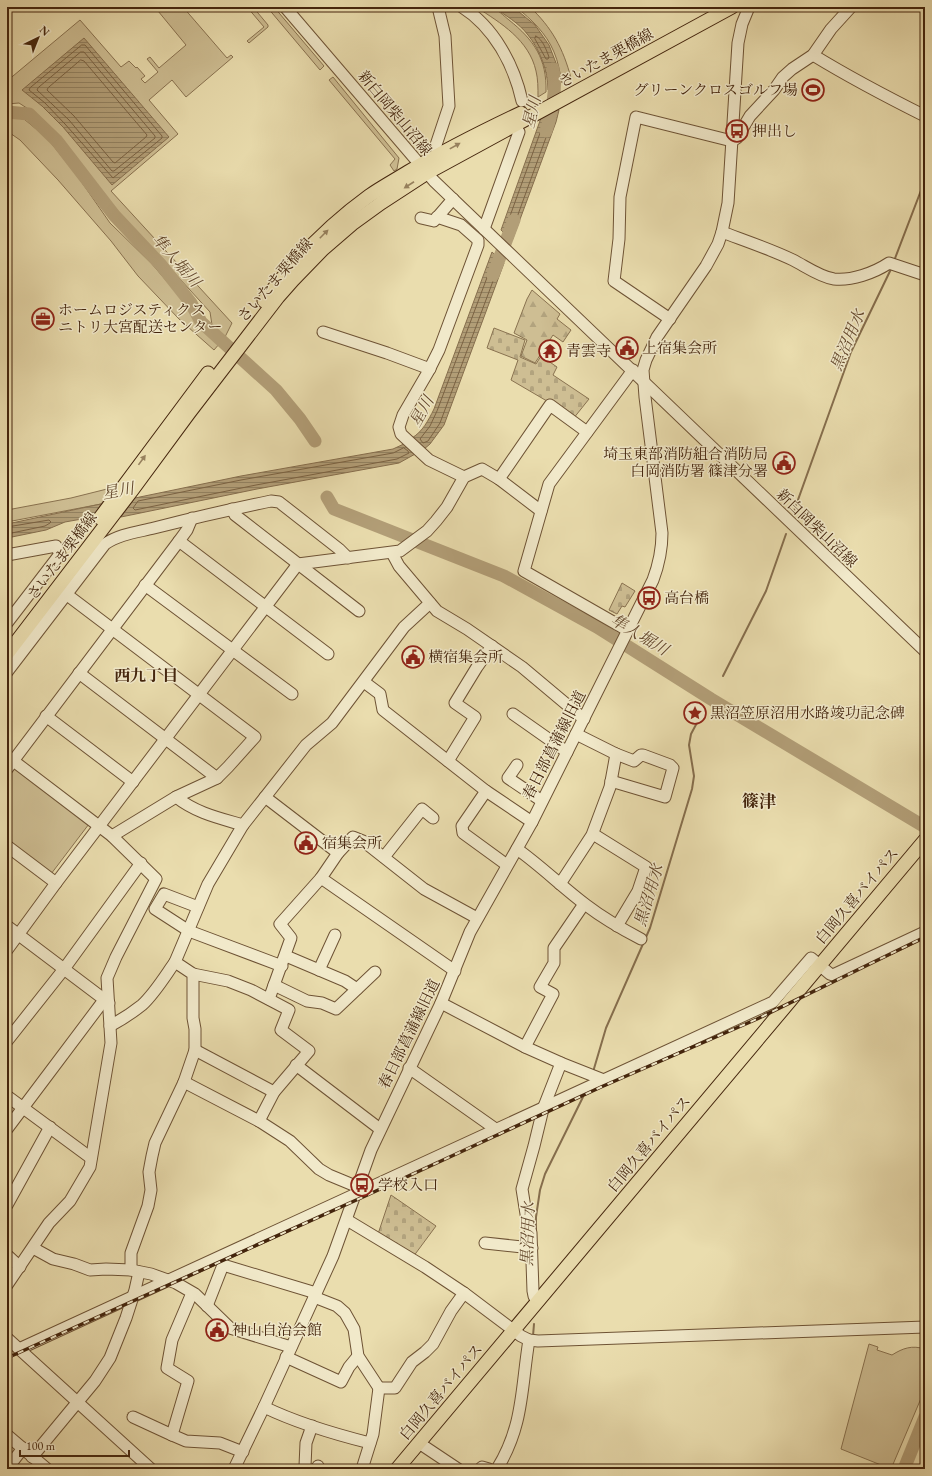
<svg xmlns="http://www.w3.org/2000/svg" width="932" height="1476" font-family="'EB Garamond','Noto Serif JP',serif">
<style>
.green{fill:#cebe93;stroke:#897250}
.forest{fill:url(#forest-firs);stroke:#897250}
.cemetery{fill:url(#cemetery-stones);stroke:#897250}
.water{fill:url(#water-rules);stroke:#866e4d}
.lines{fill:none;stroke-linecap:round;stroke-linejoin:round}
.shore{stroke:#7b6242;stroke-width:1}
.stream{stroke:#866e4d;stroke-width:2}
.river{stroke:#b29e77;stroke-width:13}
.minor-casing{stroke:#6e5335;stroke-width:13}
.major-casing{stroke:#44250d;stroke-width:15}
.minor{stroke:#f1e9ca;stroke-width:11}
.major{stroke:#eaddae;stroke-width:13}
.rail-casing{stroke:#44250d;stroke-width:3.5}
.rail{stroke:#f1e9ca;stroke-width:2;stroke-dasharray:6;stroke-linecap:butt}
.oneway{fill:#97815e}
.labels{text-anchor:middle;stroke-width:3;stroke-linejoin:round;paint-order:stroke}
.street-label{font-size:15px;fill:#44250d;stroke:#f1e9ca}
.poi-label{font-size:15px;fill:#44250d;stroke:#f1e9ca;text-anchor:start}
.water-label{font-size:16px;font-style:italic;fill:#65492d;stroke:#f1e9ca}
.neighbourhood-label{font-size:16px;font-weight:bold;fill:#44250d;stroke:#f1e9ca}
.quarter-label{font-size:17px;font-weight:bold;fill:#44250d;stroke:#f1e9ca}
</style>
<defs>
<pattern id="forest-firs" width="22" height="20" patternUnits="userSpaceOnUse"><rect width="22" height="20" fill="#cebe93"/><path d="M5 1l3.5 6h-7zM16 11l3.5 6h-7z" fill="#b2a37e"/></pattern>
<pattern id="cemetery-stones" width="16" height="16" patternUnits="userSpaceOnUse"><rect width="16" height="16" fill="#cebe93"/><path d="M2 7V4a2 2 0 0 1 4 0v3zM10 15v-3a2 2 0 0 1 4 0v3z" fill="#b2a37e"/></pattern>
<pattern id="water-rules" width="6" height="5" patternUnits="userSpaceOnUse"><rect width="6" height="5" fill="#b29e77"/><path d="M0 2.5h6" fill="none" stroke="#928160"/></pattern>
</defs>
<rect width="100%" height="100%" fill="#eaddae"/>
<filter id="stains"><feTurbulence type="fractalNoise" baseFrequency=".005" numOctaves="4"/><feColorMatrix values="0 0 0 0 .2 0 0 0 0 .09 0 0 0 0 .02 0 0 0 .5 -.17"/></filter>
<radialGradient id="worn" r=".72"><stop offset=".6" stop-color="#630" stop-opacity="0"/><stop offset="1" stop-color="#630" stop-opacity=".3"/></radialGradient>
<g class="green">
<path d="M163 7H183L227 58 231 55 233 57 186 97 172 80 149 100 178 134 111 191 232 323 225 337 212 325 210 312 98 189 60 138 36 114 19 103 7 104V81L80 20 121 67 129 61 136 68 137 67 145 76 141 79 145 83 158 72 147 59 150 57 159 68 186 45 158 11Z"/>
<path d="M247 7H253L268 25V27L249 43 247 41 264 27Z"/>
<path d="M267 7H274L324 66 320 70Z"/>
<path d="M476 7C480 7 487 6 491 7 497 9 504 16 509 20 534 40 547 59 546 92L538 97C538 88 538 79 536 71 529 40 501 23 476 7Z"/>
<path d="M516 7H530C552 28 563 48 571 78L562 83C560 73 558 61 554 52 546 33 532 20 516 7Z"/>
<path d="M333 77 399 158 397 169 394 171 390 165 395 159 329 80Z"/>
<path d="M7 116 24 119 47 138 76 174 110 223 152 264 181 298 198 323 220 343 214 350 179 319 138 276 111 241 58 180 20 140 7 131Z"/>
<path d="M115 487 101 504 7 522V510L71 498Z"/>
<path d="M13 764 92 820 51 874 7 840V773Z"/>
<path d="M869 1344 878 1347 877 1350 892 1355C903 1348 912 1345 925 1349V1389L891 1469 841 1449Z"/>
</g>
<path class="forest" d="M532 290 560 314 557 319 571 330 563 342 553 335 535 363 521 356 527 340 514 333 527 299Z"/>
<g class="cemetery">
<path d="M494 328 525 340 520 357 536 364 541 356 557 367 553 375 589 399 573 419 552 404 511 380 518 360 487 348Z"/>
<path d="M622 583 635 591 625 607 622 606 617 614 609 610Z"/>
<path d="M391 1195 436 1226 413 1257 378 1234Z"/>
</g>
<g class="water">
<path d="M493 7H513L535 25 549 45 556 63 560 84 548 90C548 71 540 50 528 35 519 23 505 15 493 7Z"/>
<path d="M84 38 169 137 112 185 63 127 42 106 22 90Z"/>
<path d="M559 110 556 122 512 241 501 230 541 118Z"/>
<path d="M492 252 504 263 444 425 430 444 423 450 412 438C423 431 428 421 434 409Z"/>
<path d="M406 443 417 453 399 463 257 489 121 517 135 498 241 476 393 449Z"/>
<path d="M101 504 93 517 65 522 46 530 7 538V524Z"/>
</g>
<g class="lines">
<g class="shore">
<path d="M536 36C543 40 546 49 549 57L548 59H546L535 39Z"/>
<path d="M82 45H85L162 136V138L113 178 65 124 45 103 29 90 30 88Z"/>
<path d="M81 52H84L155 136V138L114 171H112L69 120 37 90 38 88Z"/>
<path d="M81 60 84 61 147 135 146 137 115 163 113 162 74 116 47 90 48 88Z"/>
<path d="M549 119H552V121L512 231 509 232 506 227 544 122Z"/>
<path d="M494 260 498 263 499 265 440 423 428 441 423 443 420 439 430 426 437 411Z"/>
<path d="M404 448 408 451 409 453 397 459 256 485 135 510 133 508 138 501 241 480 393 453Z"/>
<path d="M7 527 49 520 51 522 50 523 45 526 7 534"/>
</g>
<g class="stream">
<path d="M894 261 925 180"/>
<path d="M794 511 851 352 892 267"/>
<path d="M723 676 766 591 786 534"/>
<path d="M593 1072 606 1028 650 928 692 789 694 776 689 745 691 734 699 719"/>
<path d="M536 1232V1217L540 1190 545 1174 583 1097"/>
<path d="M533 1336 534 1324"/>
</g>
<g class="river">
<path d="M7 112 29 114 57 141 114 215 161 265 191 303 201 322 276 390 300 419 315 441"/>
<path d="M546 131C552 111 557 90 553 69"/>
<path d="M493 275 514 220"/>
<path d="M327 497 334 509 504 576 597 627 711 699 925 827"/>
<path d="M904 1469 925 1417"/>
</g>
<g class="minor-casing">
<g id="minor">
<path d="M285 7 434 181 925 651"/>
<path d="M438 7 445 36 449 106 436 145 438 155"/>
<path d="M462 7C494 27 514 65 522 101"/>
<path d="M813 55C849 77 887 97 925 116"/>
<path d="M437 217 461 225 478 240V245L439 350 428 372 403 415 399 427 401 434 429 460 464 477"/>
<path d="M421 218 434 221 453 199"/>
<path d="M484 229 519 132"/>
<path d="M722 232C746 241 770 249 793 260 805 266 820 277 834 279 851 281 874 273 889 263L925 275"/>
<path d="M670 319 614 281 619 239 620 197 636 117 732 141 737 138 750 116 774 90 783 77 792 69 813 55 831 29 851 7"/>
<path d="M323 332 387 353 430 369"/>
<path d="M499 479 550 405 587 432"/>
<path d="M232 509 235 515 359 611"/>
<path d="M179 541 328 654"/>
<path d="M392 553 399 566 437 611 467 629 522 667 584 719"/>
<path d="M7 555 56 546 60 554 7 623"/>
<path d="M145 585 292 694"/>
<path d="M66 594 255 737 228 767 217 778 176 797 112 836"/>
<path d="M627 630 524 571 549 484 633 370"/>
<path d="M7 672 105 544C119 534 138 532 154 528 193 518 232 509 271 501L279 502 339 549 348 558"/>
<path d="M79 673 217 778"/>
<path d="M364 682 380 694 383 710 486 791 532 822"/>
<path d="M513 714 567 752"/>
<path d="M46 716 133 782"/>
<path d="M576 734 616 754 634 761 641 755H643L670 765 673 768 665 797 611 781"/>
<path d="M7 756 112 836 156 879 116 957 107 978 111 1043 90 1167 70 1201 49 1223 7 1285"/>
<path d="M448 761 475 717 455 703 477 667 492 646"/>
<path d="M517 765 508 778 542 801"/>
<path d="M7 769 179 541 187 530 192 518"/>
<path d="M486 791 462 826 463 833 507 865"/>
<path d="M176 797C196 813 219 818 243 825L306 745 332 723 404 627 430 603"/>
<path d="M265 797 338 853 321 878 455 971"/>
<path d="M593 834 646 867 638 891 617 926"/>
<path d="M7 846 56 883"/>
<path d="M517 849C541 866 562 887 586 905 603 918 622 929 641 939"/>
<path d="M338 853 353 837 363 841 424 889 477 918"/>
<path d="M384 857 422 809 433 818"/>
<path d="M560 884 592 835 610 787 616 754"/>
<path d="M198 907 164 894 155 909 189 931 282 966"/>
<path d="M7 926 109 1003"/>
<path d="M7 950 56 883 298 564 400 551 427 531 436 521 447 507 464 477 482 469 499 479 541 511"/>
<path d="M286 956 345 981 357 989"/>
<path d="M319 970 335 935"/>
<path d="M193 974 228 981 251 990 289 1010 281 1030 309 1051 274 1092 259 1121"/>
<path d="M274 985 307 1001 322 1003 336 1009 375 972"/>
<path d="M269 999 291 938 280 924 321 878"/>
<path d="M441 1003 525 1047 561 1063 604 1080"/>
<path d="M110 1026C121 1020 132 1013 142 1005 155 993 165 976 175 962"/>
<path d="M7 1041 64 969 141 863"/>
<path d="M525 1047 553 994 540 987 554 963V948L584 904"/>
<path d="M195 1050 274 1092"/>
<path d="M296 1065 380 1129"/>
<path d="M409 1068 497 1130"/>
<path d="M184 1082 259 1121 290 1141 319 1169 329 1175 358 1187"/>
<path d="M7 1096 91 1158"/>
<path d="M7 1129 104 1000"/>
<path d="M7 1205 50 1127"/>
<path d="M347 1220 425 1267 464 1293 521 1336 529 1340 538 1341 925 1327"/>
<path d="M485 1243 532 1248"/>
<path d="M33 1248 53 1259 74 1264 90 1270 106 1269 131 1270 151 1274 176 1283 195 1294 230 1328 291 1347"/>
<path d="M7 1255 20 1267"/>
<path d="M131 1270V1253L148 1206 151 1190 149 1172 152 1156 155 1143 184 1082 195 1050V1029L193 1018V974L175 962 208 884 243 825"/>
<path d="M192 1293 172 1340 167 1368 188 1381 172 1435 186 1441 220 1443 243 1452"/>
<path d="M314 1297 337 1306 345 1313 354 1329 358 1356 379 1388"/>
<path d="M537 1302 534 1296 533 1291 531 1233 526 1214 522 1189 534 1146 543 1109 561 1063"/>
<path d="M207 1306 223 1265 316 1293"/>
<path d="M7 1338 151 1469"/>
<path d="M19 1349 773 1002 811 958 830 974 833 975 925 932"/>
<path d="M286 1357 341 1382 349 1367 358 1356"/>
<path d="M264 1407C297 1423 334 1434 370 1443"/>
<path d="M133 1417 172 1435"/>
<path d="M7 1435 47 1469"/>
<path d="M419 1443 458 1469"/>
<path d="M32 1457 95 1381 110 1358 126 1318 135 1290 139 1272"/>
<path d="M305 1466 306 1443 312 1426"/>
<path d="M7 1469 23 1448"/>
<path d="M234 1469 264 1407 333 1256 371 1150 441 1003 470 932 532 822 653 580C659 564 662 550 662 533L645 397 643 370 646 360 657 337 706 266 718 244 722 232 728 203 738 43 742 24 749 7"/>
<path d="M318 1469V1466"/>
<path d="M362 1469 373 1434 379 1388H395L412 1362 425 1352 433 1344 451 1311 464 1293"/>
<path d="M480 1469 482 1467 489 1469"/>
<path d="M497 1469C524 1425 521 1388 529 1340"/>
</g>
</g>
<g class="major-casing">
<g id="major">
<path d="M264 301C294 261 329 225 369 196 382 187 395 180 408 172 445 150 483 131 521 113"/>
<path d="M100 518 208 373"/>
<path d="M7 654 133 489 189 413 278 297 293 280 323 249 352 224 381 203 427 173 732 7"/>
<path d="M397 1469 925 840"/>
</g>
</g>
<use href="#minor" class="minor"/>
<use href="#major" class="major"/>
<g class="rail-casing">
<path id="rail" d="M7 1358 363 1197 601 1087 757 1019 925 937"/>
</g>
<use href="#rail" class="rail"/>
</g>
<defs><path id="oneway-solid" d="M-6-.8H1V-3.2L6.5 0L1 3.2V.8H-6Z"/></defs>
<g class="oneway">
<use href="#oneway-solid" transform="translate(455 146) rotate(-29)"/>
<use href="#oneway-solid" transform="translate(409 185) rotate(147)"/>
<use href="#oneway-solid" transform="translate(324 234) rotate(-45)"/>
<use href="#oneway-solid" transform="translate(142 460) rotate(-54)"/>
</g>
<defs>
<g id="stadium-ring" transform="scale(1.15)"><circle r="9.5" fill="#f1e9ca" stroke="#8f2418" stroke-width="1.5"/><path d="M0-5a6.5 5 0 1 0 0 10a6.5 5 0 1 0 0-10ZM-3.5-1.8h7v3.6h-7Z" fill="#8f2418"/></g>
<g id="bus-ring" transform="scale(1.15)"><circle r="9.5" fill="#f1e9ca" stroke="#8f2418" stroke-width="1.5"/><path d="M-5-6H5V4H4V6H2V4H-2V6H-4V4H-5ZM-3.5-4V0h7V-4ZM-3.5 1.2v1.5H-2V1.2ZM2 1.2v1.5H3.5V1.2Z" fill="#8f2418"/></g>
<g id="office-ring" transform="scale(1.15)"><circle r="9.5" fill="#f1e9ca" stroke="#8f2418" stroke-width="1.5"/><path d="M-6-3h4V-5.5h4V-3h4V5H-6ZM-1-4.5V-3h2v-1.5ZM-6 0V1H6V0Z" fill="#8f2418"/></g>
<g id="civic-ring" transform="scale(1.15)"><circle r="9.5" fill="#f1e9ca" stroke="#8f2418" stroke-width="1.5"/><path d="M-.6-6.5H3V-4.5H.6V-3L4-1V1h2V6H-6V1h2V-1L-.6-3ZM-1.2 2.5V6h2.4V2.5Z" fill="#8f2418"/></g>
<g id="temple-ring" transform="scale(1.15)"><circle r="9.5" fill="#f1e9ca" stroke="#8f2418" stroke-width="1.5"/><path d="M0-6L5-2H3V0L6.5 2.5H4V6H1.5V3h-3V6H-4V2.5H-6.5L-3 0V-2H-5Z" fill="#8f2418"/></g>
<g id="sight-ring" transform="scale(1.15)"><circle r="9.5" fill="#f1e9ca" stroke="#8f2418" stroke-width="1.5"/><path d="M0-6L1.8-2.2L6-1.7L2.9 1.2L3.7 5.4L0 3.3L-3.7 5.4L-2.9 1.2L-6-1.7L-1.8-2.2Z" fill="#8f2418"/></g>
</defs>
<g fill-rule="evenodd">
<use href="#stadium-ring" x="813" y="90"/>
<use href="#bus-ring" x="737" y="131"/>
<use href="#office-ring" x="43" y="319"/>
<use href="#civic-ring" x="627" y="348"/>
<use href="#temple-ring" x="550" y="351"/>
<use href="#civic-ring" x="784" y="463"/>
<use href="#bus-ring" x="649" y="598"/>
<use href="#civic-ring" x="413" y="657"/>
<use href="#sight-ring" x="695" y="713"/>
<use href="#civic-ring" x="306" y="843"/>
<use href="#bus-ring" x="362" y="1185"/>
<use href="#civic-ring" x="217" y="1330"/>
</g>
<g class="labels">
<g class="street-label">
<text transform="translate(606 58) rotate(-29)" y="5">さいたま栗橋線</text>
<text transform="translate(395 113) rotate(50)" y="5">新白岡柴山沼線</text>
<text transform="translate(275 280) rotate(-49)" y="5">さいたま栗橋線</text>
<text transform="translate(817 528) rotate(44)" y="5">新白岡柴山沼線</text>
<text transform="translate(62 556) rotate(-53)" y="5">さいたま栗橋線</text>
<text transform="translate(554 745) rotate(-63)" y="5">春日部菖蒲線旧道</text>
<text transform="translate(857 896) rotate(-50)" y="5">白岡久喜バイパス</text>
<text transform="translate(409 1034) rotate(-64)" y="5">春日部菖蒲線旧道</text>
<text transform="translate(649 1144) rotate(-50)" y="5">白岡久喜バイパス</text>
<text transform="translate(441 1392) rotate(-50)" y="5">白岡久喜バイパス</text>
</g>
<g class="poi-label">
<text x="798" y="95" text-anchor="end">グリーンクロスゴルフ場</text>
<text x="752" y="136">押出し</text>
<text x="58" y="315">ホームロジスティクス<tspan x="58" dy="17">ニトリ大宮配送センター</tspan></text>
<text x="642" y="353">上宿集会所</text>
<text x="566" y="356">青雲寺</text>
<text x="768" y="459" text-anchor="end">埼玉東部消防組合消防局<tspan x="768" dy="17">白岡消防署 篠津分署</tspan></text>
<text x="664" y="603">高台橋</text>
<text x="428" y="662">横宿集会所</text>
<text x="710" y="718">黒沼笠原沼用水路竣功記念碑</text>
<text x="322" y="848">宿集会所</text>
<text x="378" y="1190">学校入口</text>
<text x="232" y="1335">神山自治会館</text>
</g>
<g class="water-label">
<text transform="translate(531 112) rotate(-76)" y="6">星川</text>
<text transform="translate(177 260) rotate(49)" y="6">隼人堀川</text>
<text transform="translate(847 340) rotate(-67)" y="6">黒沼用水</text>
<text transform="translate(421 411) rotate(-61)" y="6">星川</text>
<text transform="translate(118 490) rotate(-10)" y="6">星川</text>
<text transform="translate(640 634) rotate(31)" y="6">隼人堀川</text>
<text transform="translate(648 895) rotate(-73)" y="6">黒沼用水</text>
<text transform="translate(527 1234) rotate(-88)" y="6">黒沼用水</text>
</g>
<g class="neighbourhood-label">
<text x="146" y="681">西九丁目</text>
</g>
<g class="quarter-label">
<text x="759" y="807">篠津</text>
</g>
</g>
<rect width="932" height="1476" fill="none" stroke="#eaddae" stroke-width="24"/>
<rect x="8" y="8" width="916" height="1460" fill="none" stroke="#44250d" stroke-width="2"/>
<rect x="12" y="12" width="908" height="1452" fill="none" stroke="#44250d"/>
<g transform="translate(38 38) rotate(43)" stroke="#f1e9ca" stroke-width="3" paint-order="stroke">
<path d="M0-3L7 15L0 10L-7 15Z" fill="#44250d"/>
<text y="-6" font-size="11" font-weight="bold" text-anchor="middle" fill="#44250d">N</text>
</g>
<path d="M20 1450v6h109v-6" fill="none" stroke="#44250d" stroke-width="2"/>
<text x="26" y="1450" font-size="12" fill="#44250d" stroke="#f1e9ca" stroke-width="3" paint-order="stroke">100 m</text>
<rect width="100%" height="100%" filter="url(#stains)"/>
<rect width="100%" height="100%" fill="url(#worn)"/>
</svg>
